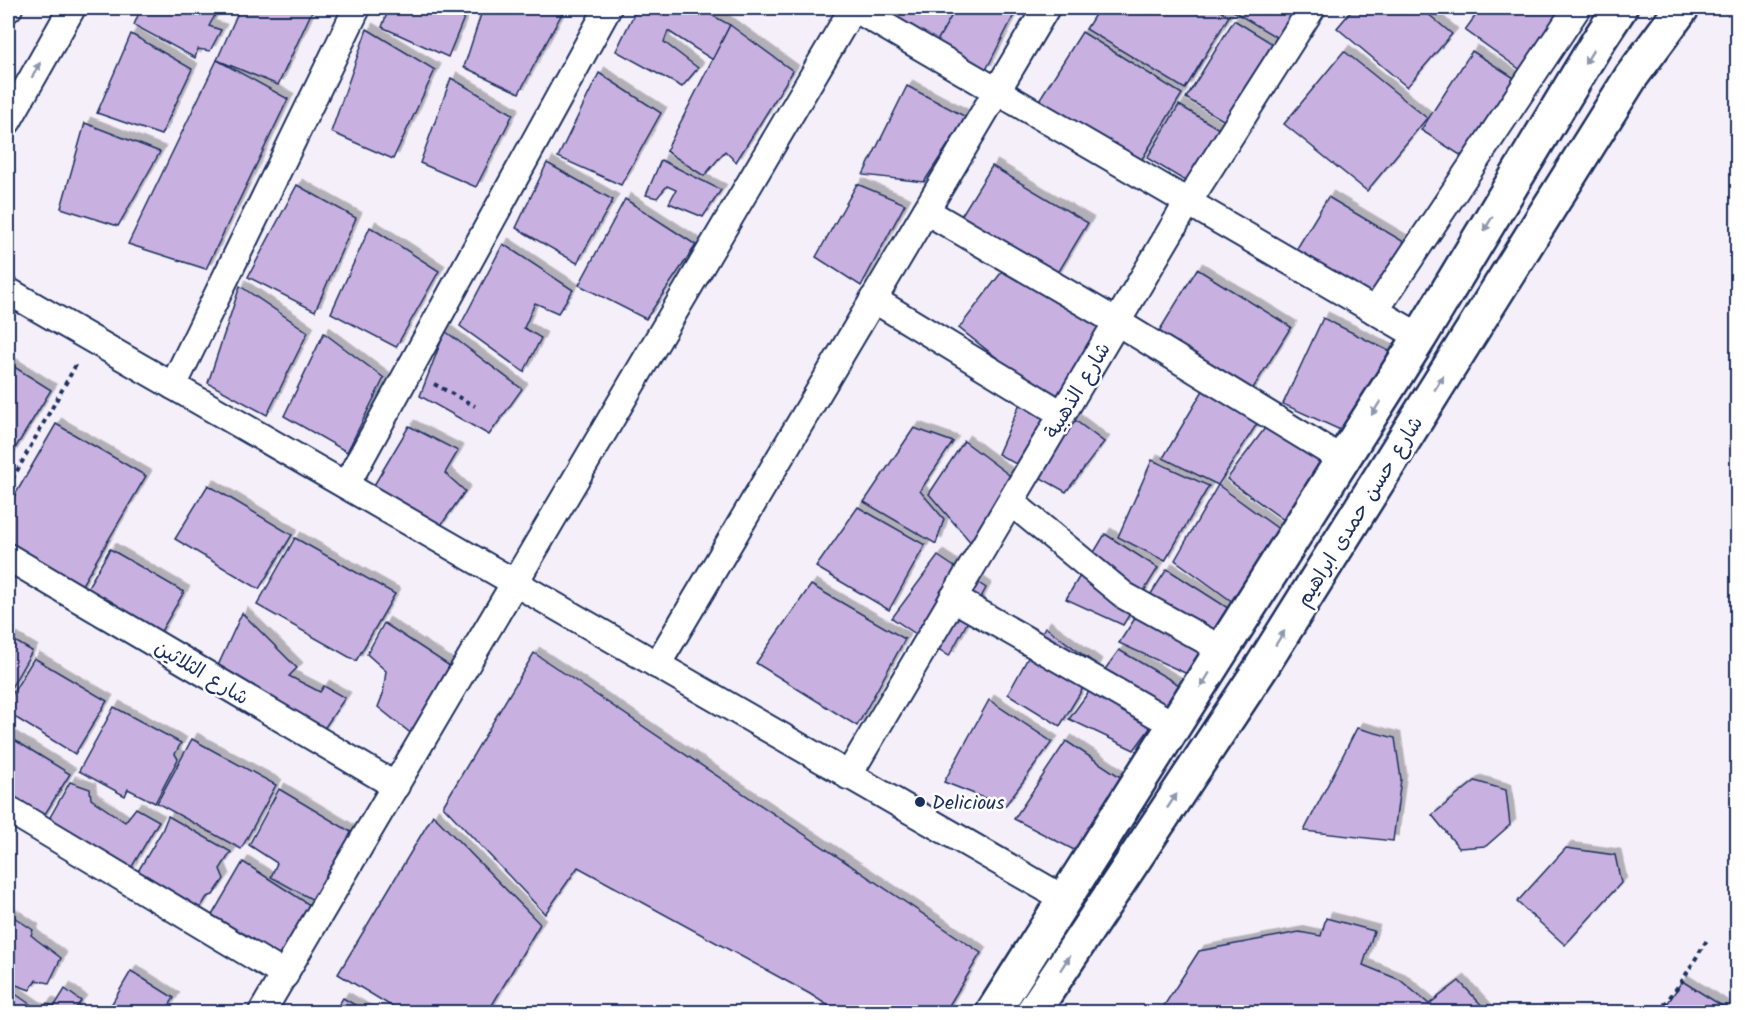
<svg xmlns="http://www.w3.org/2000/svg" width="1745" height="1020" font-family="Kalam,'Playpen Sans Arabic',sans-serif">
<style>
.building{fill:#c8b1e0;stroke:#1b2f5e;stroke-width:1.5;filter:url(#shadow)}
.lines{fill:none;stroke-linecap:round;stroke-linejoin:round}
.street-casing{stroke:#1b2f5e;stroke-width:30}
.secondary-casing{stroke:#1b2f5e;stroke-width:38}
.path{stroke:#1b2f5e;stroke-width:4;stroke-dasharray:4.5 4.5;stroke-linecap:butt}
.street{stroke:#fff;stroke-width:26}
.secondary{stroke:#fff;stroke-width:33}
.oneway{fill:#8d97ae}
.poi-dot{fill:#1b2f5e;stroke:#fff;stroke-width:2}
.labels{text-anchor:middle;stroke-width:5;stroke-linejoin:round;paint-order:stroke}
.street-label{font-size:20px;fill:#1b2f5e;stroke:#fff}
.poi-label{font-size:20px;fill:#1b2f5e;stroke:#fff;text-anchor:start}
</style>
<defs>
<filter id="shadow"><feDropShadow dx="5.5" dy="-5.5" stdDeviation="0" flood-color="#0004"/></filter>
</defs>
<rect width="100%" height="100%" fill="#f4eff9"/>
<filter id="ink" filterUnits="userSpaceOnUse"><feTurbulence type="fractalNoise" baseFrequency=".0167" numOctaves="2"/><feDisplacementMap in="SourceGraphic" scale="12" xChannelSelector="R" yChannelSelector="G"/><feConvolveMatrix kernelMatrix="1 2 1 2 8 2 1 2 1" color-interpolation-filters="sRGB"/></filter>
<g filter="url(#ink)">
<g class="building">
<path d="M141 8H219L209 26 221 30 210 51 198 49 195 58 134 25Z"/>
<path d="M240 8 313 9 278 85 217 60Z"/>
<path d="M389 8H468L448 57 382 27Z"/>
<path d="M483 8H565L519 93 464 67Z"/>
<path d="M637 8H699L730 25 713 60 668 31 664 42 698 68 682 87 616 51Z"/>
<path d="M888 8H956L936 43 884 15Z"/>
<path d="M956 8 1017 9 986 70 936 43Z"/>
<path d="M1099 8H1215L1229 16 1185 89 1086 29Z"/>
<path d="M1228 8H1308L1286 43Z"/>
<path d="M1354 8H1421L1452 34 1407 87 1337 28Z"/>
<path d="M1481 8H1572L1525 73 1465 30Z"/>
<path d="M1234 20 1281 49 1233 126 1186 98Z"/>
<path d="M730 25 793 71 736 162 725 151 704 176 666 151Z"/>
<path d="M367 29 435 70 393 159 331 132Z"/>
<path d="M1082 32 1182 94 1137 167 1036 105Z"/>
<path d="M131 34 192 69 161 135 97 113Z"/>
<path d="M1344 51 1427 118 1367 191 1284 124Z"/>
<path d="M1472 51 1519 81 1468 160 1421 130Z"/>
<path d="M217 60 288 99 206 269 128 244Z"/>
<path d="M599 73 661 113 621 185 558 157Z"/>
<path d="M451 78 513 114 476 187 420 163Z"/>
<path d="M907 86 966 117 924 182 863 175Z"/>
<path d="M1179 105 1219 129 1187 182 1147 158Z"/>
<path d="M85 123 160 152 118 226 61 208Z"/>
<path d="M661 160 721 190 703 217 669 203 676 190 667 186 657 198 646 195Z"/>
<path d="M547 163 613 200 577 263 516 228Z"/>
<path d="M992 166 1088 223 1055 278 958 221Z"/>
<path d="M857 184 905 204 861 286 816 257Z"/>
<path d="M297 185 356 218 315 311 248 277Z"/>
<path d="M1328 197 1409 245 1374 303 1293 255Z"/>
<path d="M625 199 696 245 646 319 579 285Z"/>
<path d="M370 227 439 271 396 347 331 313Z"/>
<path d="M503 244 573 290 558 313 535 303 524 328 541 338 524 372 460 326Z"/>
<path d="M1007 265 1126 334 1068 414 959 328Z"/>
<path d="M1197 269 1291 327 1247 398 1153 341Z"/>
<path d="M240 286 308 332 267 415 208 383Z"/>
<path d="M1323 318 1391 352 1347 433 1283 404Z"/>
<path d="M445 331 522 389 489 435 420 396Z"/>
<path d="M324 333 384 378 347 452 284 416Z"/>
<path d="M8 363 51 390 8 460Z"/>
<path d="M1028 385 1104 442 1066 492 998 454Z"/>
<path d="M1205 387 1260 419 1218 485 1163 458Z"/>
<path d="M56 424 146 476 79 590 8 549V507Z"/>
<path d="M1268 424 1332 464 1288 523 1227 479Z"/>
<path d="M409 426 458 451 445 473 465 491 439 528 367 497Z"/>
<path d="M914 428 953 442 920 491 944 519 936 544 864 502Z"/>
<path d="M964 441 1013 478 973 545 929 494Z"/>
<path d="M1152 460 1209 486 1165 561 1118 537Z"/>
<path d="M208 485 292 535 259 589 175 539Z"/>
<path d="M1218 485 1284 533 1237 605 1175 560Z"/>
<path d="M858 507 925 545 889 610 816 567Z"/>
<path d="M1105 534 1158 568 1123 625 1066 599Z"/>
<path d="M295 538 395 594 356 661 257 605Z"/>
<path d="M110 549 184 592 156 640 82 597Z"/>
<path d="M938 556 986 588 949 656 892 618Z"/>
<path d="M1167 569 1231 610 1194 677 1119 643Z"/>
<path d="M811 585 905 639 857 726 756 663Z"/>
<path d="M242 613 297 668 289 676 320 692 324 686 345 698 319 736 216 670Z"/>
<path d="M384 623 456 670 418 739 378 707 383 694 386 671 367 654Z"/>
<path d="M1045 627 1097 665 1060 726 1008 694Z"/>
<path d="M8 637 32 651 8 693Z"/>
<path d="M1119 650 1181 686 1134 750 1069 719Z"/>
<path d="M534 653 981 953 945 1012H838L810 994 578 867 545 914 443 806Z"/>
<path d="M34 658 107 701 75 754 8 713V701Z"/>
<path d="M989 700 1052 742 1005 806 944 782Z"/>
<path d="M114 707 181 743 175 754 178 759 155 803 128 789 125 796 79 771Z"/>
<path d="M1357 728 1395 738 1401 779 1393 841 1304 831Z"/>
<path d="M8 736 70 774 40 822 8 802Z"/>
<path d="M192 739 276 785 241 849 157 803Z"/>
<path d="M1066 741 1122 778 1076 851 1014 819Z"/>
<path d="M1475 781 1506 790 1510 825 1486 846 1459 848 1432 815Z"/>
<path d="M70 782 90 789 91 799 125 822 136 808 159 821 127 875 45 826Z"/>
<path d="M279 789 356 835 317 902 271 877 277 863 249 845Z"/>
<path d="M433 815 540 924 488 1012H401L338 974Z"/>
<path d="M168 816 231 852 220 869 224 879 213 895 207 897 195 916 134 878 162 831Z"/>
<path d="M1566 848 1615 855 1621 883 1565 945 1517 902Z"/>
<path d="M243 862 316 909 281 968 208 922Z"/>
<path d="M8 913 33 930 31 935 37 940 61 958 49 983 36 980 30 990 8 982Z"/>
<path d="M1326 918 1374 931 1363 965 1400 980 1429 1004 1459 981 1488 1012H1293L1292 1010 1283 1012H1160L1199 951 1299 932 1321 936Z"/>
<path d="M131 971 174 998 165 1012H107Z"/>
<path d="M1682 981 1732 1012H1662Z"/>
<path d="M8 989 40 1011 47 1003 54 1007 65 989 81 1001 73 1012H8Z"/>
<path d="M343 998 367 1012H334Z"/>
</g>
<g class="lines">
<g class="street-casing">
<g id="street">
<path d="M854 8 1420 337"/>
<path d="M8 9 9 8"/>
<path d="M8 121 72 8"/>
<path d="M926 211 1117 322 1343 460"/>
<path d="M8 291 1066 900"/>
<path d="M873 299 1062 414"/>
<path d="M1375 311 1577 8"/>
<path d="M173 386 357 8"/>
<path d="M346 485 608 8"/>
<path d="M1011 502 1125 596 1223 650"/>
<path d="M8 557 396 786"/>
<path d="M953 598 1176 726"/>
<path d="M657 665 1046 8"/>
<path d="M848 776 1188 202 1312 8"/>
<path d="M8 809 285 975"/>
<path d="M262 1012 853 8"/>
</g>
</g>
<g class="secondary-casing">
<g id="secondary">
<path d="M993 1012 1420 337 1597 43 1620 8"/>
<path d="M1033 1012 1261 668 1631 77 1682 8"/>
</g>
</g>
<g class="path">
<path d="M434 384 475 406"/>
<path d="M8 487 77 363"/>
<path d="M1659 1012 1682 981 1707 940"/>
</g>
<use href="#street" class="street"/>
<use href="#secondary" class="secondary"/>
</g>
<defs><path id="oneway-solid" d="M-6-.8H1V-3.2L6.5 0L1 3.2V.8H-6Z" transform="scale(1.5)"/></defs>
<g class="oneway">
<use href="#oneway-solid" transform="translate(1589 57) rotate(121)"/>
<use href="#oneway-solid" transform="translate(36 70) rotate(-61)"/>
<use href="#oneway-solid" transform="translate(1488 224) rotate(121)"/>
<use href="#oneway-solid" transform="translate(1439 383) rotate(-58)"/>
<use href="#oneway-solid" transform="translate(1376 408) rotate(122)"/>
<use href="#oneway-solid" transform="translate(1280 638) rotate(-58)"/>
<use href="#oneway-solid" transform="translate(1205 680) rotate(122)"/>
<use href="#oneway-solid" transform="translate(1172 801) rotate(-56)"/>
<use href="#oneway-solid" transform="translate(1065 963) rotate(-57)"/>
</g>
</g>
<circle class="poi-dot" cx="920" cy="802" r="6"/>
<g class="labels">
<g class="street-label">
<text transform="translate(1077 390) rotate(-59)" y="7">شارع الذهبية</text>
<text transform="translate(1359 511) rotate(-58)" y="7">شارع حسن حمدى ابراهيم</text>
<text transform="translate(202 672) rotate(31)" y="7">شارع الثلاثين</text>
</g>
<g class="poi-label">
<text x="932" y="809">Delicious</text>
</g>
</g>
<rect width="1745" height="1020" fill="none" stroke="#fff" stroke-width="30"/>
<rect x="15" y="15" width="1715" height="990" fill="none" stroke="#1b2f5e" stroke-width="2" filter="url(#ink)"/>
</svg>
